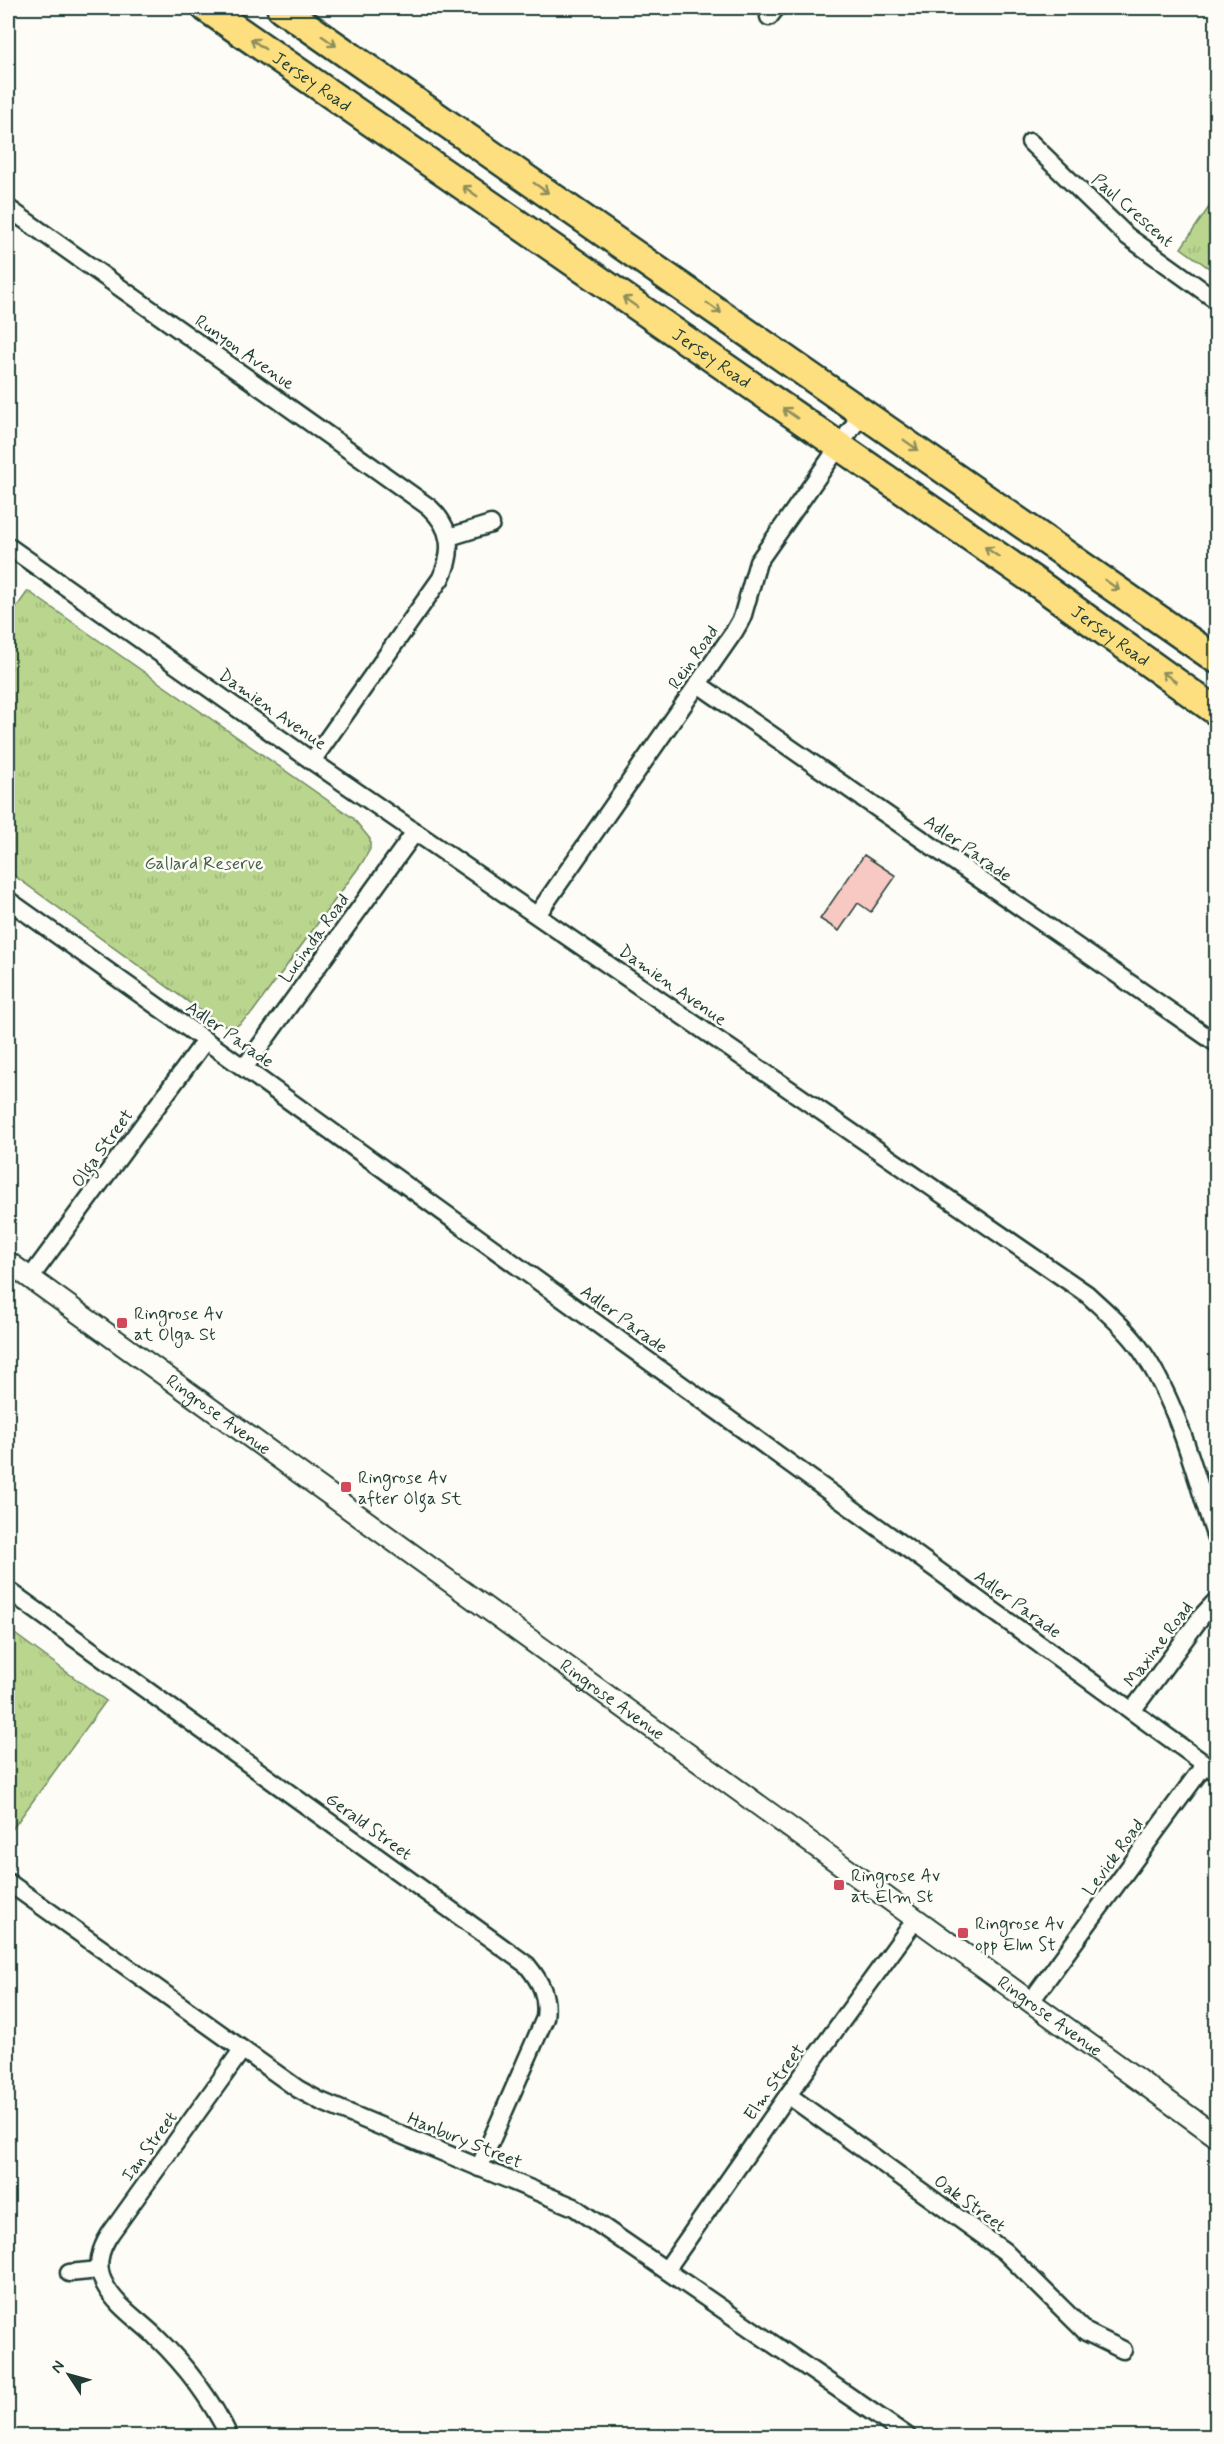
<svg xmlns="http://www.w3.org/2000/svg" width="1224" height="2444" font-family="Mynerve,sans-serif">
<style>
.park{fill:url(#park-tufts);stroke:#6c8960;stroke-width:1.5}
.building{fill:#f8c8c2;stroke:#1f3d34;stroke-width:1.5}
.lines{fill:none;stroke-linecap:round;stroke-linejoin:round}
.minor-casing{stroke:#1f3d34;stroke-width:21}
.tertiary-casing{stroke:#1f3d34;stroke-width:24}
.trunk-casing{stroke:#1f3d34;stroke-width:32}
.path{stroke:#1f3d34;stroke-width:4;stroke-dasharray:1.5 4.5;stroke-linecap:butt}
.minor{stroke:#fdfcf7;stroke-width:16}
.tertiary{stroke:#fdfcf7;stroke-width:20}
.trunk{stroke:#fddf80;stroke-width:27}
.oneway{stroke:#8e8e5a}
.poi-dot{fill:#d1495b;stroke:#fdfcf7;stroke-width:2}
.labels{text-anchor:middle;stroke-width:5;stroke-linejoin:round;paint-order:stroke}
.street-label{font-size:18px;fill:#1f3d34;stroke:#fdfcf7}
.park-label{font-size:18px;fill:#46634a;stroke:#fdfcf7}
.poi-label{font-size:18px;fill:#1f3d34;stroke:#fdfcf7;text-anchor:start}
</style>
<defs>
<pattern id="park-tufts" width="24" height="20" patternUnits="userSpaceOnUse" patternTransform="scale(1.5)"><rect width="24" height="20" fill="#bad58d"/><path d="M3 7l-1-3M5 7V3M7 7l1-3M15 17l-1-3M17 17v-4M19 17l1-3" fill="none" stroke="#9fb87a"/></pattern>
</defs>
<rect width="100%" height="100%" fill="#fdfcf7"/>
<filter id="ink" filterUnits="userSpaceOnUse"><feTurbulence type="fractalNoise" baseFrequency=".0167" numOctaves="2"/><feDisplacementMap in="SourceGraphic" scale="12" xChannelSelector="R" yChannelSelector="G"/><feConvolveMatrix kernelMatrix="1 2 1 2 8 2 1 2 1" color-interpolation-filters="sRGB"/></filter>
<g filter="url(#ink)">
<g class="park">
<path d="M1216 197V273L1181 248Z"/>
<path d="M28 591 353 818 370 839V849L362 863 252 1013 233 1029 212 1019 8 871V619Z"/>
<path d="M8 1629 106 1701 8 1835Z"/>
</g>
<path class="building" d="M864 855 896 876 871 912 858 903 839 931 820 919Z"/>
<g class="lines">
<g class="minor-casing">
<g id="minor">
<path d="M769 17 776 8"/>
<path d="M1030 142 1127 236 1216 300"/>
<path d="M8 208 429 507C452 528 454 551 441 578L312 761"/>
<path d="M449 537 491 524"/>
<path d="M8 546 312 761 1087 1294C1104 1310 1122 1325 1136 1343 1178 1399 1194 1473 1216 1538"/>
<path d="M698 684 1216 1043"/>
<path d="M8 900 244 1068 1216 1772"/>
<path d="M537 915 734 632 742 618 758 562 863 412"/>
<path d="M244 1068 415 832"/>
<path d="M30 1278 205 1041"/>
<path d="M8 1590 527 1965C541 1982 548 1996 545 2018L479 2168"/>
<path d="M1132 1711 1201 1617 1216 1601"/>
<path d="M8 1882 298 2089 320 2101 574 2207 907 2436"/>
<path d="M1031 2001 1205 1764"/>
<path d="M788 2095 1004 2251 1086 2332 1123 2350"/>
<path d="M666 2270 788 2095 916 1919"/>
<path d="M69 2273 99 2270"/>
<path d="M229 2436C211 2399 186 2366 156 2337 140 2321 116 2306 105 2285 95 2267 99 2251 110 2234L242 2050"/>
</g>
</g>
<g class="tertiary-casing">
<g id="tertiary">
<path id="s1" d="M8 1262 1216 2136"/>
</g>
</g>
<g class="trunk-casing">
<g id="trunk">
<path id="s2" d="M206 8 1040 585 1216 711"/>
<path d="M281 8 1216 659"/>
</g>
</g>
<path class="path" d="M173 8 185 16"/>
<use href="#minor" class="minor"/>
<use href="#tertiary" class="tertiary"/>
<use href="#trunk" class="trunk"/>
</g>
<defs><path id="oneway-shaft" d="M-6 0H5M1.5-3L5.5 0L1.5 3" fill="none" stroke-width="1.6" stroke-linecap="round" stroke-linejoin="round" transform="scale(1.5)"/></defs>
<g class="oneway">
<use href="#oneway-shaft" transform="translate(329 41) rotate(35)"/>
<use href="#oneway-shaft" transform="translate(258 44) rotate(-145)"/>
<use href="#oneway-shaft" transform="translate(541 188) rotate(35)"/>
<use href="#oneway-shaft" transform="translate(470 191) rotate(-145)"/>
<use href="#oneway-shaft" transform="translate(630 302) rotate(-145)"/>
<use href="#oneway-shaft" transform="translate(714 308) rotate(35)"/>
<use href="#oneway-shaft" transform="translate(790 413) rotate(-145)"/>
<use href="#oneway-shaft" transform="translate(911 445) rotate(35)"/>
<use href="#oneway-shaft" transform="translate(992 552) rotate(-145)"/>
<use href="#oneway-shaft" transform="translate(1112 585) rotate(35)"/>
<use href="#oneway-shaft" transform="translate(1169 677) rotate(-144)"/>
</g>
</g>
<g class="poi-dot">
<rect x="116" y="1317" width="12" height="12" rx="3"/>
<rect x="340" y="1481" width="12" height="12" rx="3"/>
<rect x="833" y="1879" width="12" height="12" rx="3"/>
<rect x="957" y="1927" width="12" height="12" rx="3"/>
</g>
<g class="labels">
<g class="street-label">
<text dy="6" stroke="none"><textPath href="#s2" startOffset="129">Jersey Road</textPath></text>
<text transform="translate(1133 210) rotate(41)" y="6">Paul Crescent</text>
<text transform="translate(245 352) rotate(35)" y="6">Runyon Avenue</text>
<text dy="6" stroke="none"><textPath href="#s2" startOffset="615">Jersey Road</textPath></text>
<text dy="6" stroke="none"><textPath href="#s2" startOffset="1101">Jersey Road</textPath></text>
<text transform="translate(693 657) rotate(-55)" y="6">Rein Road</text>
<text transform="translate(273 709) rotate(35)" y="6">Damien Avenue</text>
<text transform="translate(968 848) rotate(35)" y="6">Adler Parade</text>
<text transform="translate(314 938) rotate(-54)" y="6">Lucinda Road</text>
<text transform="translate(673 985) rotate(35)" y="6">Damien Avenue</text>
<text transform="translate(230 1034) rotate(35)" y="6">Adler Parade</text>
<text transform="translate(102 1148) rotate(-54)" y="6">Olga Street</text>
<text transform="translate(624 1319) rotate(36)" y="6">Adler Parade</text>
<text dy="6" stroke="none"><textPath href="#s1" startOffset="260">Ringrose Avenue</textPath></text>
<text transform="translate(1018 1604) rotate(36)" y="6">Adler Parade</text>
<text transform="translate(1158 1644) rotate(-53)" y="6">Maxine Road</text>
<text dy="6" stroke="none"><textPath href="#s1" startOffset="746">Ringrose Avenue</textPath></text>
<text transform="translate(369 1826) rotate(36)" y="6">Gerald Street</text>
<text transform="translate(1113 1857) rotate(-54)" y="6">Levick Road</text>
<text dy="6" stroke="none"><textPath href="#s1" startOffset="1286">Ringrose Avenue</textPath></text>
<text transform="translate(774 2082) rotate(-54)" y="6">Elm Street</text>
<text transform="translate(465 2140) rotate(22)" y="6">Hanbury Street</text>
<text transform="translate(149 2146) rotate(-54)" y="6">Ian Street</text>
<text transform="translate(970 2203) rotate(36)" y="6">Oak Street</text>
</g>
<g class="park-label">
<text x="204" y="869">Gallard Reserve</text>
</g>
<g class="poi-label">
<text x="134" y="1319">Ringrose Av<tspan x="134" dy="21">at Olga St</tspan></text>
<text x="358" y="1483">Ringrose Av<tspan x="358" dy="21">after Olga St</tspan></text>
<text x="851" y="1881">Ringrose Av<tspan x="851" dy="21">at Elm St</tspan></text>
<text x="975" y="1929">Ringrose Av<tspan x="975" dy="21">opp Elm St</tspan></text>
</g>
</g>
<rect width="1224" height="2444" fill="none" stroke="#fdfcf7" stroke-width="30"/>
<rect x="15" y="15" width="1194" height="2414" fill="none" stroke="#1f3d34" stroke-width="2" filter="url(#ink)"/>
<g transform="translate(69 2375) rotate(306)" stroke="#fdfcf7" stroke-width="4.5" paint-order="stroke">
<path d="M0-4.5L10 22L0 15L-10 22Z" fill="#1f3d34"/>
<text y="-9" font-size="16" font-weight="bold" text-anchor="middle" fill="#1f3d34">N</text>
</g>
</svg>
